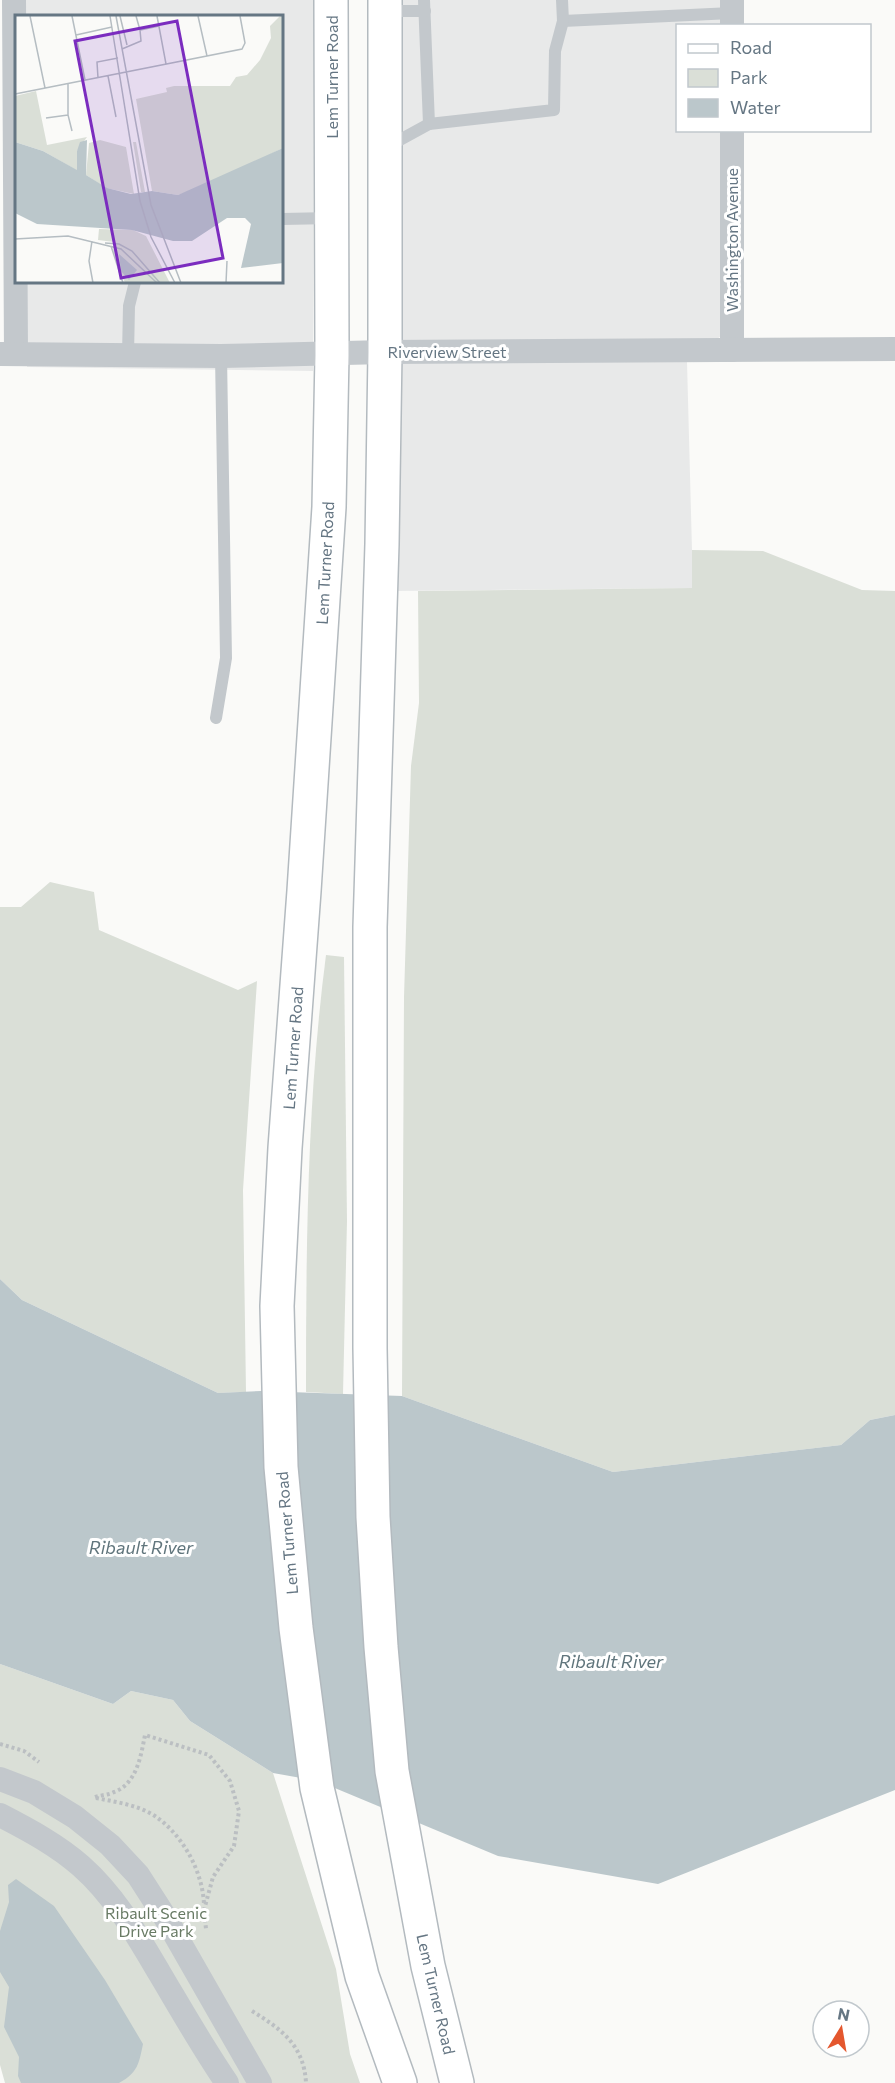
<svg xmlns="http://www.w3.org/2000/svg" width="895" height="2083" font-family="Commissioner,sans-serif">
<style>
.built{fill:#e8e9e9}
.green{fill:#dadfd7}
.water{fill:#bbc7cb}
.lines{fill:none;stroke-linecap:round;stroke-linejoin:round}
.secondary-casing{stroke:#b3babf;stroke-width:36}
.path{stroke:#bbbfc2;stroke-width:4;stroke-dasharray:3 3;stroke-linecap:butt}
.lane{stroke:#c3c8cc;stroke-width:12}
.street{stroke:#c3c8cc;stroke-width:24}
.secondary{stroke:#fff;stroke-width:33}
.labels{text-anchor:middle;stroke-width:6;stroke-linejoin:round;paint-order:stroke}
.street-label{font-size:16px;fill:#657683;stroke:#fff}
.park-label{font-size:16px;fill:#687a64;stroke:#fff}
.water-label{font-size:18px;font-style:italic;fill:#60757c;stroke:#fff}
.inset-road{fill:none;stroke:#b5bdc2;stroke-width:1.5}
.view{fill:#7b2cbf;fill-opacity:0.15;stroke:#7b2cbf;stroke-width:3}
.inset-edge{fill:none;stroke:#657683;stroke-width:3}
</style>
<rect width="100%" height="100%" fill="#fafaf8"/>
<g class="built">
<path d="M23 0H314L313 371 27 367 26 282H282V16H24Z"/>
<path d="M401 0H720V25L678 26V130L721 131V336L687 362 693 588 394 591 401 400Z"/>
</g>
<g class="green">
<path d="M692 550 763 551 862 590 895 591V1415L870 1420 841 1445 613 1472 402 1396 404 997 411 766 419 703 418 591 692 588Z"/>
<path d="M50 882 94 892 99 930 238 990 257 981 243 1190 246 1392 218 1393 22 1300 0 1279V907H21Z"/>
<path d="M326 955 344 957 347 1221 343 1394 306 1392C306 1246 307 1101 326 955Z"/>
<path d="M0 1664 113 1704 131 1691 173 1700 190 1721 273 1773 336 1969 350 2054 360 2083H5L0 2065Z"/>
</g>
<g class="water">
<path d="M0 1279 22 1300 218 1393 261 1391 402 1396 613 1472 841 1445 870 1420 895 1415V1790L658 1884 498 1856 318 1781 273 1773 190 1721 173 1700 131 1691 113 1704 0 1664Z"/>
<path d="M16 1879 54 1906 105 1980 143 2044C139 2063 138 2073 119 2083H21L18 2076 19 2057 4 2027 9 1987 0 1972V1931L9 1902 8 1885Z"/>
</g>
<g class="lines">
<g class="secondary-casing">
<g id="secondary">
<path d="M331 0 332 355 329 507 304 891 285 1148 277 1306 281 1467 296 1628 317 1788 362 1976 400 2083"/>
<path d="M385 0V352L382 544 370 927V1348L373 1517 381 1647 392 1771 428 1966 457 2083"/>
</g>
</g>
<g class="path">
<path d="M0 1744 24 1751 39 1762"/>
<path d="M95 1797C101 1795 109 1795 114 1792 137 1784 141 1755 145 1735L209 1755 230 1781 239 1811 234 1846 213 1877 204 1910 206 1929"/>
<path d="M96 1798C116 1802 138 1805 155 1816 183 1835 203 1872 204 1905"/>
<path d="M252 2011C281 2029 304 2045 306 2083"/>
</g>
<g class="lane">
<path d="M424 0 429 124"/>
<path d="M562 0 563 21 732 13"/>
<path d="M387 11H425"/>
<path d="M387 147 429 124 554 110 555 51 563 21"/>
<path d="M282 219 332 218"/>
<path d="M128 355 129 306 135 282"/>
<path d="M216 718 226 658 221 356"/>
</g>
<g class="street">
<path d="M14 0 16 354"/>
<path d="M732 0V26"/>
<path d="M732 130V350"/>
<path d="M0 354 221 356 385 352 895 349"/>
<path d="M0 1779 34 1792 75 1817 110 1845 138 1875 165 1917 260 2083"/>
<path d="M0 1815C29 1830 57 1845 81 1866 115 1896 137 1935 160 1974 182 2011 203 2048 227 2083"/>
</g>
<use href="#secondary" class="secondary"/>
</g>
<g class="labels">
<g class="street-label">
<text transform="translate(332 77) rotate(-90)" y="6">Lem Turner Road</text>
<text transform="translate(732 240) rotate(-90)" y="6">Washington Avenue</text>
<text x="447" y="358">Riverview Street</text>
<text transform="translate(325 563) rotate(-87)" y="6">Lem Turner Road</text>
<text transform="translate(293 1048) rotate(-86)" y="6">Lem Turner Road</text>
<text transform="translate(287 1533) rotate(-95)" y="6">Lem Turner Road</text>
<text transform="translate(436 1994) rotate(77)" y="6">Lem Turner Road</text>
</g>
<g class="park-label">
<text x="156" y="1919">Ribault Scenic<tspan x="156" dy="18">Drive Park</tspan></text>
</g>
<g class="water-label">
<text x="141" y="1554">Ribault River</text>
<text x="611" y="1668">Ribault River</text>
</g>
</g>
<g transform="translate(15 15)">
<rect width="268" height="268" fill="#fafaf8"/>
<path d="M265 1H268V133L188 172 163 180 137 176 121 84 152 77 151 73 159 71H215L221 62 232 60 245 45 256 23 255 11ZM21 76 32 130 72 122 62 136 63 156 28 136 0 127V81ZM85 125 111 132 119 179 91 173 71 160 74 128ZM118 127H121L130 177H126ZM84 214 118 215 131 221 155 268H110L98 236 99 227 83 225Z" fill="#dadfd7"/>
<path d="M72 125 71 160 92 173 116 179 137 176 163 180 268 133V248L226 253 236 209 230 203H212L177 226H158L117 215 22 209 0 198V127L28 136 62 155V136L65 127ZM104 239 122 255 114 265 106 256Z" fill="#bbc7cb"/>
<path class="inset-road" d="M15 1 30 73M57 1 70 65M95 1 125 186 136 222 160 268M101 1 136 190 166 268M105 1 112 30M121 1 125 15 144 11M142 1 151 49M183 1 192 41M61 20 97 12M107 34 126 26 125 15M93 61 101 102M83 63 82 47 103 43M53 69V100L57 116M0 79 227 34 230 28 225 1M31 103 53 100M0 224 53 221 106 234 142 268M77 226 74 246 78 268M90 228 104 229 117 236 145 268M96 231 108 268M211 268 212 246"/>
<path class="view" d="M162 6 208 243 106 263 60 26Z"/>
<rect width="268" height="268" class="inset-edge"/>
</g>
<rect x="676" y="24" width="195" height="108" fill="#ffffff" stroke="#c1c8cd" stroke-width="1.5"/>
<rect x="688" y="44" width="30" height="9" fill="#ffffff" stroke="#c1c8cd" stroke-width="1.5"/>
<text x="730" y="54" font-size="18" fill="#657683">Road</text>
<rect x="688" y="69" width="30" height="18" fill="#dadfd7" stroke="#c1c8cd" stroke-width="1.5"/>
<text x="730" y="84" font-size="18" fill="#657683">Park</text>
<rect x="688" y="99" width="30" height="18" fill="#bbc7cb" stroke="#c1c8cd" stroke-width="1.5"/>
<text x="730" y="114" font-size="18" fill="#657683">Water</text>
<g transform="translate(841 2029) rotate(11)"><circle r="28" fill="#ffffff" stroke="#c1c8cd" stroke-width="1.5"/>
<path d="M0-4.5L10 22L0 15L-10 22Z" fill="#e4572e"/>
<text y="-9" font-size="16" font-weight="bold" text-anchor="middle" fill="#657683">N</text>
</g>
</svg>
